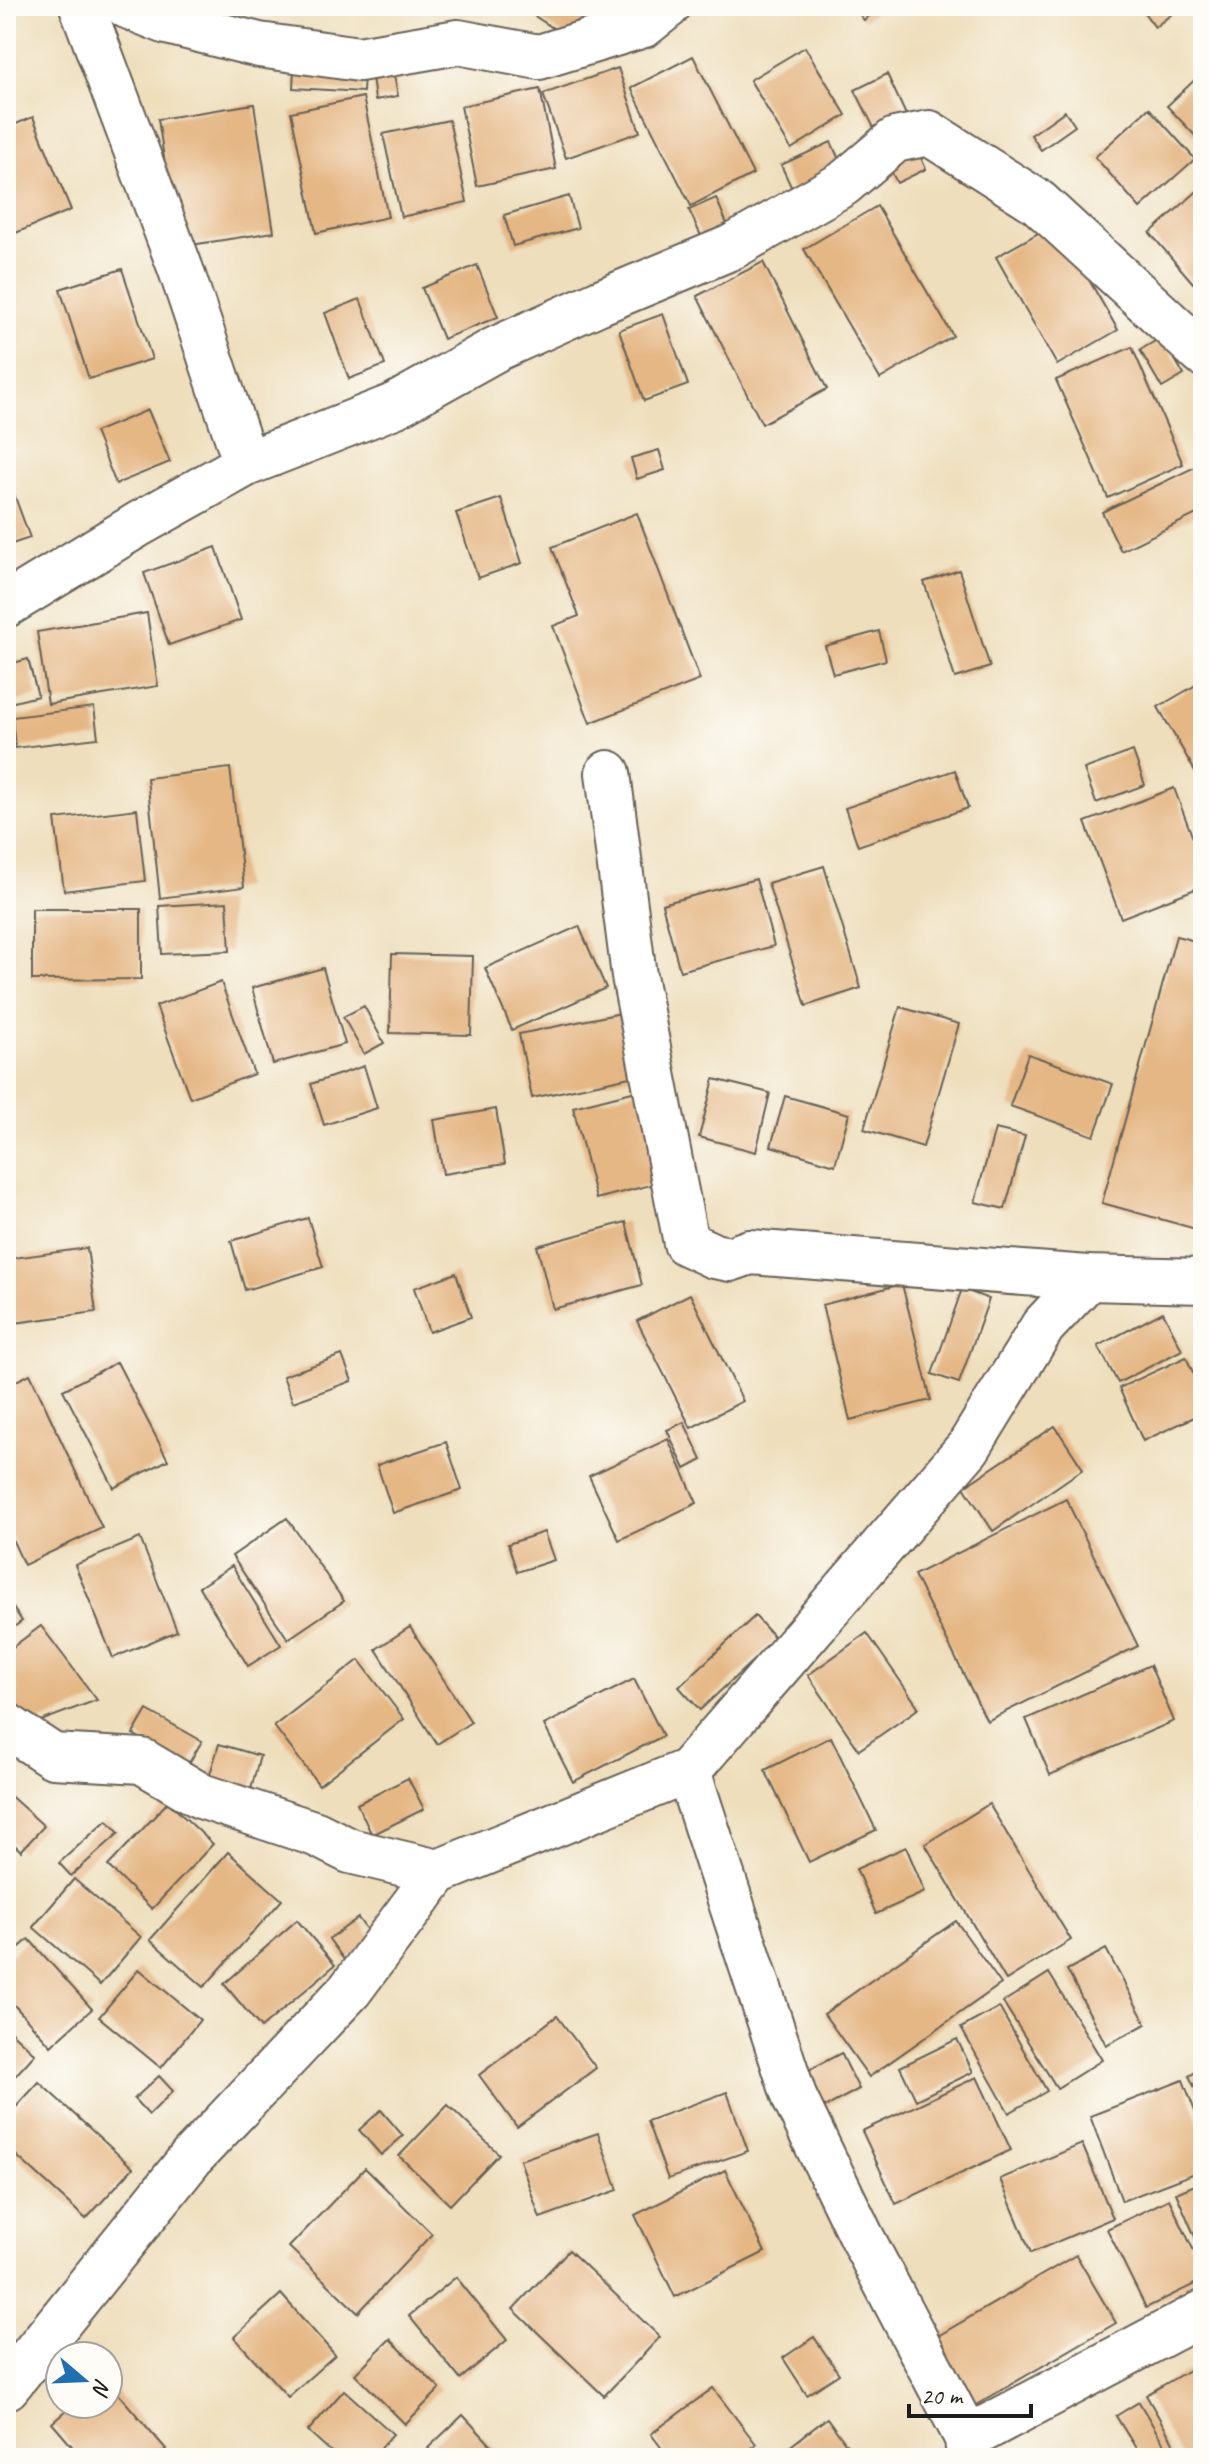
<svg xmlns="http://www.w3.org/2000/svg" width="1209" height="2464" font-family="Caveat,sans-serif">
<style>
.building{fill:#e5b785}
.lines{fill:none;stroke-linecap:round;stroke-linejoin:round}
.minor-casing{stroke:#666054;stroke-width:48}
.minor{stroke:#fff;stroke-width:44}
</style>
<rect width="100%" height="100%" fill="#fdfcf7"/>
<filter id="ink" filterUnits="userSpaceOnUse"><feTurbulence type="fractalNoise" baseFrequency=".0125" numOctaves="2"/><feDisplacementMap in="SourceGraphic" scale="16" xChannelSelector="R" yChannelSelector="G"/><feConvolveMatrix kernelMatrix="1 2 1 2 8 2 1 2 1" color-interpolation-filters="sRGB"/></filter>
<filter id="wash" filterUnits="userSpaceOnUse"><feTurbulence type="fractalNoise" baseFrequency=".006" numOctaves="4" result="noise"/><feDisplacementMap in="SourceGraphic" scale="32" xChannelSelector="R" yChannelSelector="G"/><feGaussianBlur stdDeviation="1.8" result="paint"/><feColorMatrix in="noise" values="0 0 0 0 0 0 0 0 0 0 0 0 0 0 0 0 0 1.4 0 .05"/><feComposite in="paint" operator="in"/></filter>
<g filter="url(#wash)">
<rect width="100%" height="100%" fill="#eedebc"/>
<g id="blocks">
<g class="building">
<path d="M519 6H598L575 42Z"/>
<path d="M853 6H882L864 20Z"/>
<path d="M1139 6H1182L1155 27Z"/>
<path d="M805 47 846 115 791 149 750 80Z"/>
<path d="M693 56 753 174 691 206 631 88Z"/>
<path d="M618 68 640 132 566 158 543 94Z"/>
<path d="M294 69 364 73 363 92 293 88Z"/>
<path d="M1203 72V144L1167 106Z"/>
<path d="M394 74 398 96 375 100 372 77Z"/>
<path d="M887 74 907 117 876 132 855 90Z"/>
<path d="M540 89 556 169 477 186 461 106Z"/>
<path d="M363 97 388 217 316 233 291 112Z"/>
<path d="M254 104 274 232 178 247 158 119Z"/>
<path d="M1149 108 1195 159 1140 208 1095 157Z"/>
<path d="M1065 111 1075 126 1041 150 1031 135Z"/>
<path d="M33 117 71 210 6 237V128Z"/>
<path d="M449 120 467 202 401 217 383 134Z"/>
<path d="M831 142 843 168 793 191 781 165Z"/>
<path d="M916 147 926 169 897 183 886 161Z"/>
<path d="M1203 186V274L1193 283 1150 233Z"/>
<path d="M569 196 578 228 513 246 504 215Z"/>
<path d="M716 198 728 226 702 238 689 210Z"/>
<path d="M877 206 953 336 880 379 804 249Z"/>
<path d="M1056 223 1118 330 1057 365 996 257Z"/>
<path d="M763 262 827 389 762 424 697 296Z"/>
<path d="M477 265 498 317 443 339 422 288Z"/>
<path d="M122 269 152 359 89 379 60 289Z"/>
<path d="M360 299 385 365 349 379 325 313Z"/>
<path d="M663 314 688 385 644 401 619 330Z"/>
<path d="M1162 337 1184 375 1162 388 1140 350Z"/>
<path d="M1132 347 1183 464 1108 498 1056 380Z"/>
<path d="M148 410 170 462 116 484 95 432Z"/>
<path d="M659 450 665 470 637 479 631 458Z"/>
<path d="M1203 463V511L1121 551 1102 512Z"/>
<path d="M6 472 30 538 6 546Z"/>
<path d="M501 498 522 563 478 578 456 513Z"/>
<path d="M637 513 700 680 590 723 553 626 579 616 552 547Z"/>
<path d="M216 547 241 620 169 645 144 573Z"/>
<path d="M959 570 990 667 955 678 924 582Z"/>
<path d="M147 613 158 686 48 704 37 632Z"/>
<path d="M879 631 886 660 833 674 825 646Z"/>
<path d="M28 659 38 696 6 704V665Z"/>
<path d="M1203 681V785L1158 707Z"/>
<path d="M94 707 98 738 15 748 12 717Z"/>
<path d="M1133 751 1145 785 1096 803 1084 769Z"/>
<path d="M230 768 244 887 160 898 147 778Z"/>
<path d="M955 770 968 808 858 846 845 808Z"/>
<path d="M1174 788 1203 865V886L1121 918 1085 822Z"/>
<path d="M137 809 145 881 64 891 55 819Z"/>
<path d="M824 866 861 988 806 1006 768 883Z"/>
<path d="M756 879 774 946 680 971 662 904Z"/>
<path d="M227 902 230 951 162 954 159 906Z"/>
<path d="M32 909H141V979L32 980Z"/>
<path d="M579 926 606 988 512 1030 485 968Z"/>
<path d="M1176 936 1203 943V1231L1102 1203Z"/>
<path d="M392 954 473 956 471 1035 390 1033Z"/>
<path d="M323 968 345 1044 273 1064 252 988Z"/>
<path d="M221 982 254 1074 190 1098 156 1006Z"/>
<path d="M364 1006 384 1043 364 1054 343 1017Z"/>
<path d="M900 1007 959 1024 923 1147 864 1129Z"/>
<path d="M631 1011 644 1074 532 1098 519 1034Z"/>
<path d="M1028 1054 1113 1084 1094 1136 1010 1106Z"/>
<path d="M364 1066 377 1108 324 1125 311 1084Z"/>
<path d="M714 1079 770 1093 756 1152 699 1137Z"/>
<path d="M648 1088 670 1180 596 1199 573 1107Z"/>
<path d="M785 1096 849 1114 835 1165 771 1146Z"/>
<path d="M496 1109 505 1164 443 1174 434 1120Z"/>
<path d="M995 1129 1025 1136 1005 1209 975 1202Z"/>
<path d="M308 1218 323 1267 245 1290 231 1241Z"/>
<path d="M626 1222 642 1285 553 1309 537 1246Z"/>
<path d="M87 1248 96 1312 7 1324 6 1259Z"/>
<path d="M456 1273 471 1317 429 1332 414 1288Z"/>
<path d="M902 1284 931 1400 850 1420 822 1305Z"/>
<path d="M962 1289 989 1299 959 1383 932 1374Z"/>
<path d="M690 1294 743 1401 691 1428 637 1321Z"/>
<path d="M1163 1312 1182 1350 1118 1383 1098 1346Z"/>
<path d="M342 1355 352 1381 293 1402 283 1376Z"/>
<path d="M1186 1357 1203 1395V1413L1143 1441 1119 1388Z"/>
<path d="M117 1362 168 1460 114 1488 63 1390Z"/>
<path d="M30 1374 102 1528 24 1565 6 1526V1386Z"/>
<path d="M684 1422 702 1460 685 1469 667 1430Z"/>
<path d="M1055 1426 1083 1469 993 1531 964 1487Z"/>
<path d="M668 1439 697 1503 619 1540 589 1476Z"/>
<path d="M446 1442 462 1490 393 1513 377 1465Z"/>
<path d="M1066 1499 1138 1646 987 1721 914 1575Z"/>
<path d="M287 1518 344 1601 288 1639 232 1556Z"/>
<path d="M544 1532 554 1560 517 1572 508 1544Z"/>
<path d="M140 1538 177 1631 113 1658 75 1565Z"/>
<path d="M232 1566 281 1645 248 1666 199 1587Z"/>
<path d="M6 1598 22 1621 6 1633Z"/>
<path d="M755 1616 776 1639 700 1710 679 1687Z"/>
<path d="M41 1626 97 1700 33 1724 6 1707V1652Z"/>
<path d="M410 1627 471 1722 437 1744 376 1649Z"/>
<path d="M867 1633 919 1708 859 1750 808 1675Z"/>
<path d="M359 1660 404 1719 319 1785 274 1726Z"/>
<path d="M1150 1665 1174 1721 1050 1775 1026 1719Z"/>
<path d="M634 1679 663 1736 573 1782 544 1725Z"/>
<path d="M147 1710 202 1741 188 1765 133 1734Z"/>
<path d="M831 1737 876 1830 809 1862 765 1770Z"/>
<path d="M219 1744 260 1756 250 1793 208 1781Z"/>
<path d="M408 1778 424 1809 372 1835 357 1804Z"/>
<path d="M6 1792 44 1826 21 1851 6 1837Z"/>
<path d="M168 1802 213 1844 152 1909 108 1866Z"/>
<path d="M989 1804 1071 1940 1006 1980 925 1844Z"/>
<path d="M107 1820 119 1833 71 1876 59 1863Z"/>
<path d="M906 1847 925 1892 876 1914 856 1869Z"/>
<path d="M228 1852 282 1900 204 1987 150 1940Z"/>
<path d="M74 1879 141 1937 100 1985 33 1927Z"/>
<path d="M358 1918 374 1940 345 1961 329 1939Z"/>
<path d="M297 1920 335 1965 261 2028 224 1984Z"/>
<path d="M956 1921 1001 1984 869 2077 824 2014Z"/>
<path d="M29 1939 92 2009 51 2046 6 1996V1959Z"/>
<path d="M1106 1949 1146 2024 1106 2045 1067 1970Z"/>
<path d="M139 1969 200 2020 161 2068 99 2017Z"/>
<path d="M1049 1973 1102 2060 1057 2088 1003 2002Z"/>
<path d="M999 2007 1047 2091 1009 2113 961 2028Z"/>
<path d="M557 2016 596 2068 517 2127 479 2075Z"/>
<path d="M6 2027 35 2054 6 2086Z"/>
<path d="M957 2039 973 2072 916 2100 900 2067Z"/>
<path d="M841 2053 859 2089 813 2114 794 2078Z"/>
<path d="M1203 2068V2104L1189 2076Z"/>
<path d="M159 2076 173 2091 149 2115 134 2099Z"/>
<path d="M977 2077 1011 2150 896 2204 862 2131Z"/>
<path d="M1183 2080 1203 2132V2170L1122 2201 1090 2116Z"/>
<path d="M39 2082 133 2168 86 2219 6 2146V2118Z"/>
<path d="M727 2092 748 2151 668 2179 647 2121Z"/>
<path d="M448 2105 499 2154 450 2205 399 2156Z"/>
<path d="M381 2110 403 2136 381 2155 359 2130Z"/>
<path d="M598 2133 618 2190 540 2218 520 2160Z"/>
<path d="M1082 2144 1113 2218 1031 2253 1000 2179Z"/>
<path d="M365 2168 432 2234 358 2313 289 2247Z"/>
<path d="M725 2170 765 2252 675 2297 635 2215Z"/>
<path d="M1202 2182 1203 2185V2255L1176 2193Z"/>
<path d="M1169 2199 1203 2270V2280L1146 2308 1107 2229Z"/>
<path d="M569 2250 660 2337 604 2396 513 2309Z"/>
<path d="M1076 2255 1116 2323 971 2408 931 2340Z"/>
<path d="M456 2277 507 2340 460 2379 409 2316Z"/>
<path d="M281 2294 335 2355 288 2397 234 2337Z"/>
<path d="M814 2337 839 2374 807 2395 783 2358Z"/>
<path d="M390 2339 440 2389 405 2424 355 2374Z"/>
<path d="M1203 2362V2458H1182L1146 2395Z"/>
<path d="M108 2382 166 2449 157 2458H82L52 2423 74 2404H108Z"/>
<path d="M713 2388 756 2444 737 2458H669L651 2434Z"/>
<path d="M344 2390 393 2434 372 2458H338L308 2431Z"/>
<path d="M1139 2402 1172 2458H1142L1116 2416Z"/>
<path d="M463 2415 503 2458H437L428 2448Z"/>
<path d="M827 2418 856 2458H775Z"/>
</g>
</g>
</g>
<g filter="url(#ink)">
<use href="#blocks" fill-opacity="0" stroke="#666054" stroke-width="2"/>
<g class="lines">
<g class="minor-casing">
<g id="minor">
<path d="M82 6 181 270 246 464"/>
<path d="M127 6 167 22 259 45 359 59 458 42 539 57 644 25 668 6"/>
<path d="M6 605 139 524 246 464 394 406 496 349 600 302 732 247 843 184 895 140 929 133 1038 202 1203 354"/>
<path d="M608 773 634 976 686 1243 714 1256 730 1259 750 1252 1088 1278 1203 1281"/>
<path d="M6 1725 53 1756 142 1761 201 1796 316 1834 350 1851 438 1872"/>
<path d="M688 1771 795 2099 861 2236 967 2438 969 2458"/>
<path d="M7 2387 191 2158 350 1990 438 1872 688 1771 968 1448 1043 1326 1088 1278"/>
<path d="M967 2438 1203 2313"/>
</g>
</g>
<use href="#minor" class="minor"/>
</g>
</g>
<rect width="1209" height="2464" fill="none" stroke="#fdfcf7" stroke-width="32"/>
<g transform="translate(84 2380) rotate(109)"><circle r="38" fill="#fdfcf7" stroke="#a3a29f" stroke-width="2"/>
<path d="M0-6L14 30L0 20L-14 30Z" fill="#1f6fb2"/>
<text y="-12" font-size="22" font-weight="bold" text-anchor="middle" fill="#1c1c1c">N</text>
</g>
<path d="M909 2404v12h122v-12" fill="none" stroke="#1c1c1c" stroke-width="4"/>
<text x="921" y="2404" font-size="24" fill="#1c1c1c" stroke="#fdfcf7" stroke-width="6" paint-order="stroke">20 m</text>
</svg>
